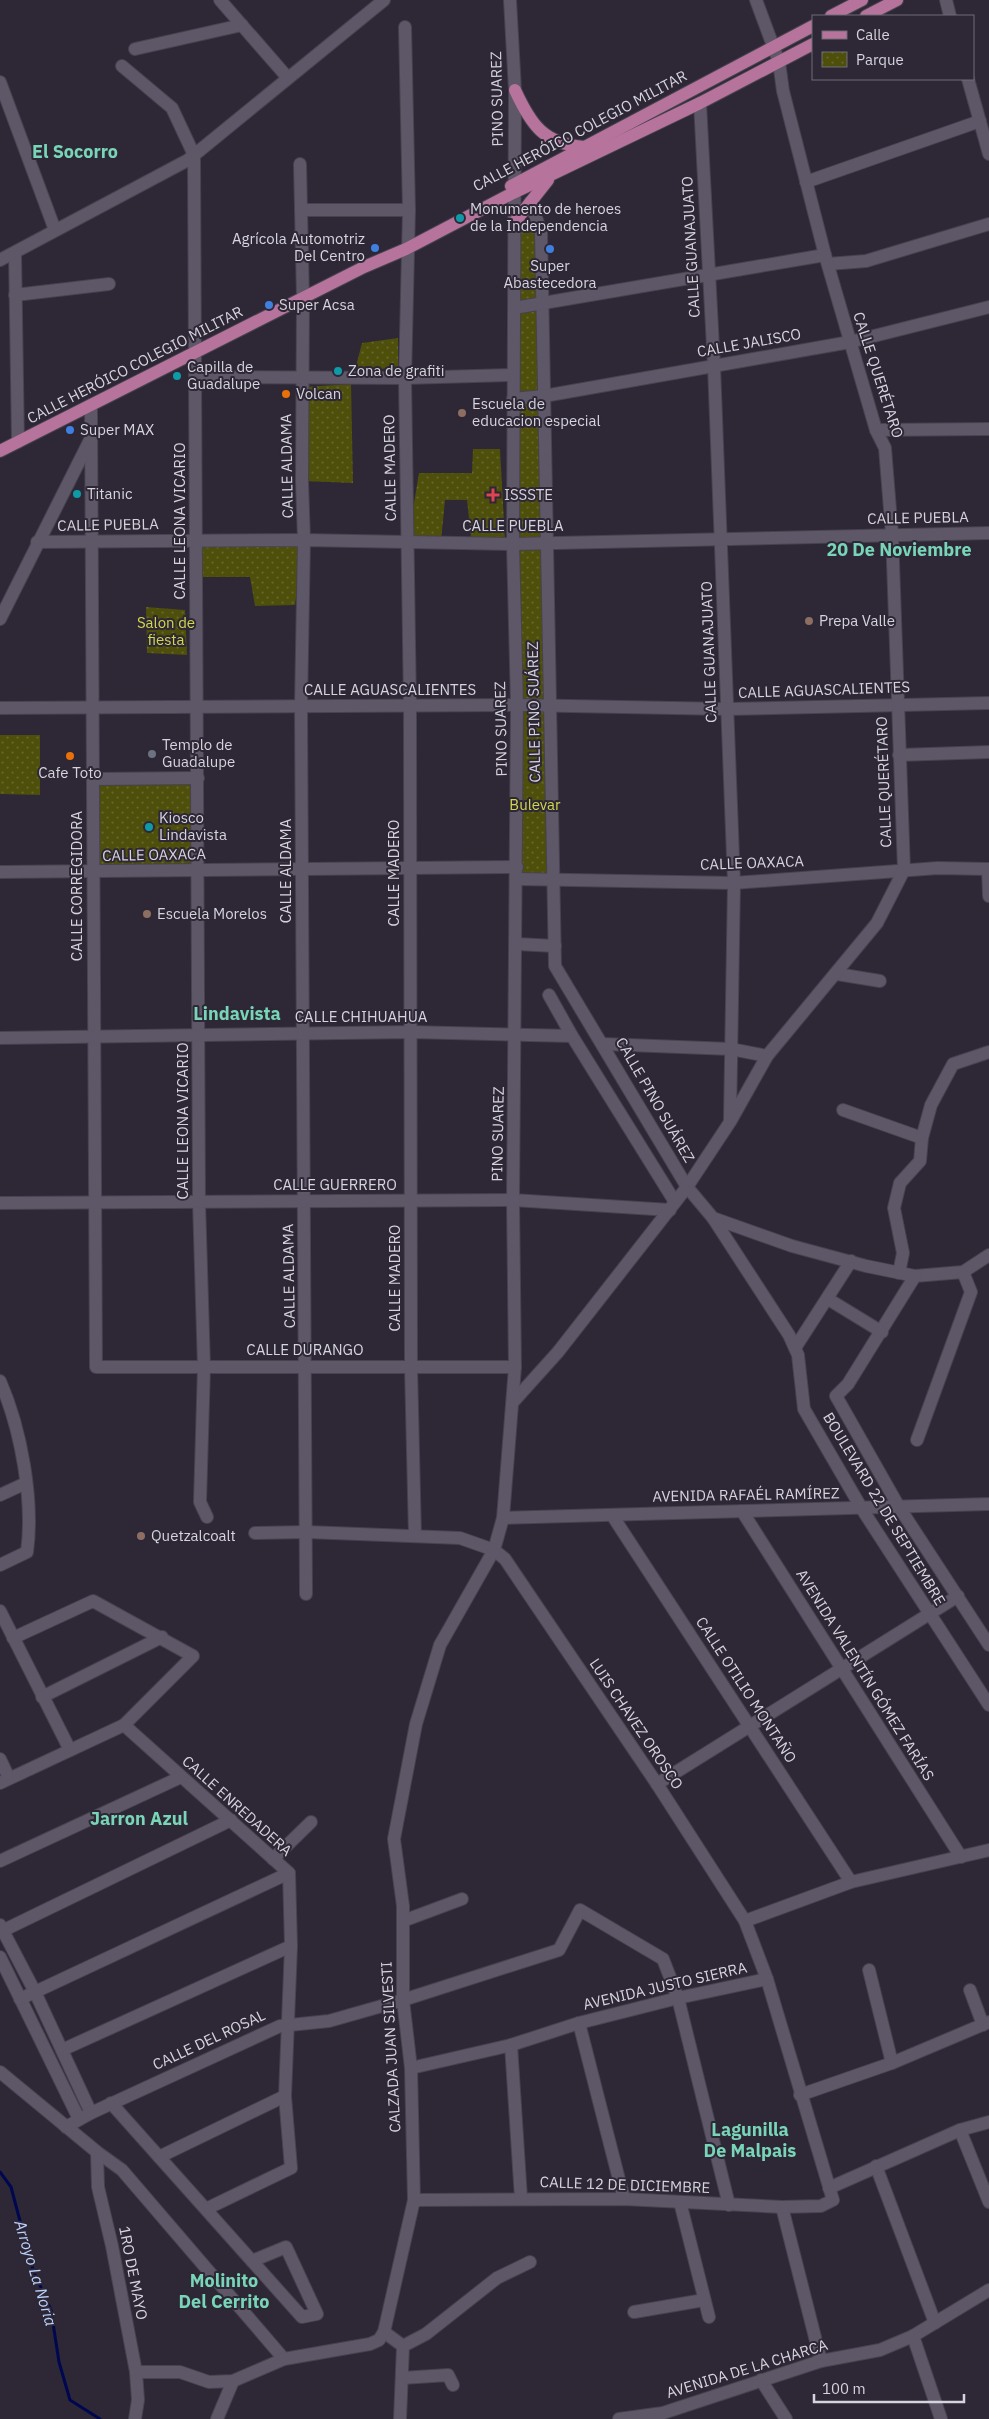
<svg xmlns="http://www.w3.org/2000/svg" width="989" height="2419" font-family="'IBM Plex Sans',sans-serif">
<style>
.park{fill:url(#park-dots)}
.lines{fill:none;stroke-linecap:round;stroke-linejoin:round}
.stream{stroke:#000751;stroke-width:3}
.minor-casing{stroke:#47424f;stroke-width:14}
.major-casing{stroke:#47424f;stroke-width:14}
.minor{stroke:#5e5768;stroke-width:12}
.major{stroke:#b6739c;stroke-width:12}
.culture-dot{fill:#0f9aa8;stroke:#2d2736;stroke-width:2}
.shop-dot{fill:#3f7fe0;stroke:#2d2736;stroke-width:2}
.food-dot{fill:#e8710a;stroke:#2d2736;stroke-width:2}
.education-dot{fill:#8d6e63;stroke:#2d2736;stroke-width:2}
.health-dot{fill:#e0444e;stroke:#2d2736;stroke-width:2}
.worship-dot{fill:#6b7280;stroke:#2d2736;stroke-width:2}
.labels{text-anchor:middle;stroke-width:4;stroke-linejoin:round;paint-order:stroke}
.street-label{font-size:15px;fill:#d6d3dd;stroke:#2d2736}
.poi-label{font-size:15px;fill:#d6d3dd;stroke:#2d2736;text-anchor:start}
.park-label{font-size:15px;fill:#d2d84c;stroke:#2d2736}
.water-label{font-size:16px;font-style:italic;fill:#bcd2fd;stroke:#2d2736}
.quarter-label{font-size:18px;font-weight:bold;fill:#78d5b7;stroke:#2d2736}
</style>
<defs>
<pattern id="park-dots" width="8" height="8" patternUnits="userSpaceOnUse" patternTransform="scale(1.25)"><rect width="8" height="8" fill="#4d4f0a"/><path d="M2 2h.1M6 6h.1" fill="none" stroke="#66672d" stroke-width="1.8" stroke-linecap="round"/></pattern>
</defs>
<rect width="100%" height="100%" fill="#2d2736"/>
<g class="park">
<path d="M514 230 541 231 554 879H517Z"/>
<path d="M398 338V368L355 370 362 343Z"/>
<path d="M351 384 353 483 303 481V387Z"/>
<path d="M473 449H500L505 540 471 537 467 500H445L441 541 408 539 419 473H472Z"/>
<path d="M304 540 295 605 255 606 250 577H197V541Z"/>
<path d="M146 607 185 610 187 655 147 653Z"/>
<path d="M0 735H40V795L0 794Z"/>
<path d="M198 778V869L94 871 93 779Z"/>
</g>
<g class="lines">
<path class="stream" d="M0 2172 11 2187 33 2270 51 2310 59 2362 70 2400 100 2419"/>
<g class="minor-casing">
<g id="minor">
<path d="M220 0 288 78"/>
<path d="M946 0 950 16"/>
<path d="M405 27 409 210 405 378 410 706 411 1367 415 1536"/>
<path d="M135 49 242 25"/>
<path d="M122 66 172 108 194 155 199 1202 204 1367 200 1502 207 1517"/>
<path d="M968 79 989 154"/>
<path d="M0 82 55 230"/>
<path d="M700 103 714 366 734 883 730 1120"/>
<path d="M300 164 303 299 302 481 304 540 301 706 306 1594"/>
<path d="M806 182 980 121"/>
<path d="M530 202 541 231 555 966 687 1187 713 1218 792 1246 866 1266 915 1276 963 1272 989 1255"/>
<path d="M301 210H409"/>
<path d="M15 253 18 442"/>
<path d="M0 260 188 160 384 0"/>
<path d="M828 264 866 261 989 224"/>
<path d="M15 295 109 284"/>
<path d="M514 308 825 255"/>
<path d="M196 377 405 378 513 375"/>
<path d="M513 399 544 396 850 342 989 307"/>
<path d="M91 405 96 1367H515"/>
<path d="M876 430 989 429"/>
<path d="M37 542 304 540 513 544 989 533"/>
<path d="M0 619 90 440"/>
<path d="M0 708 517 705 727 709 989 703"/>
<path d="M899 755 989 752"/>
<path d="M93 779 198 778"/>
<path d="M988 869 989 896"/>
<path d="M0 872 517 867"/>
<path d="M517 879 734 883 938 868 988 869"/>
<path d="M517 944 555 946"/>
<path d="M837 974 880 981"/>
<path d="M549 995 572 1036 675 1202"/>
<path d="M0 1038 411 1032 572 1036"/>
<path d="M603 1044 731 1049 767 1056"/>
<path d="M843 1110 922 1138"/>
<path d="M0 1203 513 1200 670 1210"/>
<path d="M713 1218 789 1335 798 1355 804 1409 862 1509 989 1705"/>
<path d="M899 1273 903 1253 894 1208 900 1183 920 1161 922 1138 931 1105 953 1064 989 1052"/>
<path d="M915 1276 848 1384 836 1396 899 1507 989 1645"/>
<path d="M828 1299 882 1332"/>
<path d="M795 1348 851 1261"/>
<path d="M0 1381C21 1429 34 1500 27 1552L0 1565"/>
<path d="M513 1402 558 1352 687 1187 730 1122 767 1056 877 923 904 870 892 534 885 448 876 430 825 255 783 91 779 62 756 0"/>
<path d="M917 1440 971 1292 963 1272"/>
<path d="M0 1495 26 1483"/>
<path d="M742 1511 961 1857"/>
<path d="M612 1515 851 1882"/>
<path d="M503 1518 989 1504"/>
<path d="M255 1533 307 1532 460 1538 494 1550 505 1559 657 1784 745 1921 767 1979 833 2200 821 2206 782 2207 624 2199 414 2200"/>
<path d="M0 1611 70 1750"/>
<path d="M42 1697 162 1637"/>
<path d="M124 1725 289 1873 291 1946 285 2096 291 2168 206 2209"/>
<path d="M0 1759 9 1778"/>
<path d="M0 1783 124 1725 193 1656 93 1601 13 1638"/>
<path d="M657 1784 958 1596"/>
<path d="M273 1859 311 1822"/>
<path d="M0 1861 181 1777"/>
<path d="M403 1921 462 1899"/>
<path d="M745 1921 851 1882 989 1850"/>
<path d="M0 1925 35 1992 91 2113"/>
<path d="M0 1932 231 1820"/>
<path d="M0 1957 79 2119"/>
<path d="M869 1970 892 2063"/>
<path d="M970 1990 983 2025"/>
<path d="M20 1999 289 1873"/>
<path d="M579 2023 624 2199"/>
<path d="M511 2045 521 2198"/>
<path d="M62 2050 291 1946"/>
<path d="M411 2068 511 2045 579 2023 678 1998 767 1979"/>
<path d="M0 2072 97 2152 122 2170 284 2359"/>
<path d="M800 2095 892 2063 989 2022"/>
<path d="M111 2103 252 2261"/>
<path d="M66 2127 91 2113 280 2026 329 2021 403 2000 559 1950 580 1910 663 1959 678 1998 729 2205"/>
<path d="M960 2130 989 2202"/>
<path d="M97 2152 98 2187 112 2246 136 2372 138 2400 135 2419"/>
<path d="M159 2157 285 2096"/>
<path d="M876 2166 935 2323"/>
<path d="M829 2188 960 2130 989 2122"/>
<path d="M680 2202 709 2317"/>
<path d="M782 2207 821 2361"/>
<path d="M286 2247 317 2314 302 2317 252 2261Z"/>
<path d="M634 2312 704 2300"/>
<path d="M384 2332 403 2346 400 2419"/>
<path d="M913 2336 941 2419"/>
<path d="M403 2346 426 2334 497 2278 530 2262"/>
<path d="M136 2372H180L209 2382 233 2381 284 2359 370 2344 379 2340 384 2332 414 2200 411 2068 403 2000V1906L394 1839 416 1724 440 1645 494 1550 503 1518 515 1367 513 1200 517 705 513 544 515 90 510 0"/>
<path d="M402 2378 448 2375 453 2385"/>
<path d="M761 2380 786 2419"/>
<path d="M217 2419 233 2381"/>
<path d="M619 2419 663 2413 821 2361 880 2350 913 2336 989 2290"/>
</g>
</g>
<g class="major-casing">
<g id="major">
<path d="M831 16 862 0"/>
<path d="M866 16 897 0"/>
<path d="M515 90C531 125 544 144 584 147"/>
<path d="M511 186 813 26"/>
<path d="M514 223 548 180"/>
<path d="M0 451 364 267 406 249 513 193 700 103 813 44"/>
</g>
</g>
<use href="#minor" class="minor"/>
<use href="#major" class="major"/>
</g>
<g class="culture-dot">
<circle cx="460" cy="218" r="5"/>
<circle cx="338" cy="371" r="5"/>
<circle cx="177" cy="376" r="5"/>
<circle cx="77" cy="494" r="5"/>
<circle cx="149" cy="827" r="5"/>
</g>
<g class="shop-dot">
<circle cx="375" cy="248" r="5"/>
<circle cx="550" cy="249" r="5"/>
<circle cx="269" cy="305" r="5"/>
<circle cx="70" cy="430" r="5"/>
</g>
<g class="food-dot">
<circle cx="286" cy="394" r="5"/>
<circle cx="70" cy="756" r="5"/>
</g>
<g class="education-dot">
<circle cx="462" cy="413" r="5"/>
<circle cx="809" cy="621" r="5"/>
<circle cx="147" cy="914" r="5"/>
<circle cx="141" cy="1536" r="5"/>
</g>
<path class="health-dot" d="M490.5 487.5h5v5h5v5h-5v5h-5v-5h-5v-5h5z"/>
<circle class="worship-dot" cx="152" cy="754" r="5"/>
<g class="labels">
<g class="street-label">
<text transform="translate(497 99) rotate(-91)" y="5">PINO SUAREZ</text>
<text transform="translate(580 131) rotate(-28)" y="5">CALLE HERÓICO COLEGIO MILITAR</text>
<text transform="translate(691 247) rotate(-93)" y="5">CALLE GUANAJUATO</text>
<text transform="translate(749 343) rotate(-10)" y="5">CALLE JALISCO</text>
<text transform="translate(135 365) rotate(-27)" y="5">CALLE HERÓICO COLEGIO MILITAR</text>
<text transform="translate(878 375) rotate(72)" y="5">CALLE QUERÉTARO</text>
<text transform="translate(287 466) rotate(-91)" y="5">CALLE ALDAMA</text>
<text transform="translate(390 468) rotate(-91)" y="5">CALLE MADERO</text>
<text transform="translate(918 518) rotate(-1)" y="5">CALLE PUEBLA</text>
<text transform="translate(180 521) rotate(-90)" y="5">CALLE LEONA VICARIO</text>
<text transform="translate(108 525) rotate(-1)" y="5">CALLE PUEBLA</text>
<text x="513" y="531">CALLE PUEBLA</text>
<text transform="translate(709 652) rotate(-92)" y="5">CALLE GUANAJUATO</text>
<text x="390" y="695">CALLE AGUASCALIENTES</text>
<text transform="translate(824 690) rotate(-2)" y="5">CALLE AGUASCALIENTES</text>
<text transform="translate(534 712) rotate(-91)" y="5">CALLE PINO SUÁREZ</text>
<text transform="translate(501 729) rotate(-91)" y="5">PINO SUAREZ</text>
<text transform="translate(884 782) rotate(-92)" y="5">CALLE QUERÉTARO</text>
<text transform="translate(154 855) rotate(-1)" y="5">CALLE OAXACA</text>
<text transform="translate(752 863) rotate(-2)" y="5">CALLE OAXACA</text>
<text transform="translate(286 871) rotate(-90)" y="5">CALLE ALDAMA</text>
<text transform="translate(394 873) rotate(-90)" y="5">CALLE MADERO</text>
<text transform="translate(77 886) rotate(-90)" y="5">CALLE CORREGIDORA</text>
<text x="361" y="1022">CALLE CHIHUAHUA</text>
<text transform="translate(655 1100) rotate(60)" y="5">CALLE PINO SUÁREZ</text>
<text transform="translate(183 1121) rotate(-90)" y="5">CALLE LEONA VICARIO</text>
<text transform="translate(498 1134) rotate(-89)" y="5">PINO SUAREZ</text>
<text x="335" y="1190">CALLE GUERRERO</text>
<text transform="translate(289 1276) rotate(-91)" y="5">CALLE ALDAMA</text>
<text transform="translate(395 1278) rotate(-90)" y="5">CALLE MADERO</text>
<text x="305" y="1355">CALLE DURANGO</text>
<text transform="translate(746 1495) rotate(-1)" y="5">AVENIDA RAFAÉL RAMÍREZ</text>
<text transform="translate(884 1509) rotate(59)" y="5">BOULEVARD 22 DE SEPTIEMBRE</text>
<text transform="translate(865 1675) rotate(58)" y="5">AVENIDA VALENTÍN GÓMEZ FARÍAS</text>
<text transform="translate(746 1690) rotate(57)" y="5">CALLE OTILIO MONTAÑO</text>
<text transform="translate(636 1724) rotate(56)" y="5">LUIS CHAVEZ OROSCO</text>
<text transform="translate(237 1806) rotate(42)" y="5">CALLE ENREDADERA</text>
<text transform="translate(665 1986) rotate(-13)" y="5">AVENIDA JUSTO SIERRA</text>
<text transform="translate(209 2040) rotate(-25)" y="5">CALLE DEL ROSAL</text>
<text transform="translate(391 2047) rotate(-93)" y="5">CALZADA JUAN SILVESTI</text>
<text transform="translate(625 2185) rotate(2)" y="5">CALLE 12 DE DICIEMBRE</text>
<text transform="translate(133 2273) rotate(79)" y="5">1RO DE MAYO</text>
<text transform="translate(747 2369) rotate(-17)" y="5">AVENIDA DE LA CHARCA</text>
</g>
<g class="poi-label">
<text x="470" y="214">Monumento de heroes<tspan x="470" dy="17">de la Independencia</tspan></text>
<text x="365" y="244" text-anchor="end">Agrícola Automotriz<tspan x="365" dy="17">Del Centro</tspan></text>
<text x="550" y="271" text-anchor="middle">Super<tspan x="550" dy="17">Abastecedora</tspan></text>
<text x="279" y="310">Super Acsa</text>
<text x="187" y="372">Capilla de<tspan x="187" dy="17">Guadalupe</tspan></text>
<text x="348" y="376">Zona de grafiti</text>
<text x="296" y="399">Volcan</text>
<text x="472" y="409">Escuela de<tspan x="472" dy="17">educacion especial</tspan></text>
<text x="80" y="435">Super MAX</text>
<text x="87" y="499">Titanic</text>
<text x="504" y="500">ISSSTE</text>
<text x="819" y="626">Prepa Valle</text>
<text x="162" y="750">Templo de<tspan x="162" dy="17">Guadalupe</tspan></text>
<text x="70" y="778" text-anchor="middle">Cafe Toto</text>
<text x="159" y="823">Kiosco<tspan x="159" dy="17">Lindavista</tspan></text>
<text x="157" y="919">Escuela Morelos</text>
<text x="151" y="1541">Quetzalcoalt</text>
</g>
<g class="park-label">
<text x="166" y="628">Salon de<tspan x="166" dy="17">fiesta</tspan></text>
<text x="535" y="810">Bulevar</text>
</g>
<g class="water-label">
<text transform="translate(36 2273) rotate(73)" y="6">Arroyo La Noria</text>
</g>
<g class="quarter-label">
<text x="75" y="158">El Socorro</text>
<text x="899" y="556">20 De Noviembre</text>
<text x="237" y="1020">Lindavista</text>
<text x="139" y="1825">Jarron Azul</text>
<text x="750" y="2136">Lagunilla<tspan x="750" dy="21">De Malpais</tspan></text>
<text x="224" y="2287">Molinito<tspan x="224" dy="21">Del Cerrito</tspan></text>
</g>
</g>
<rect x="812" y="15" width="162" height="65" fill="#2d2736" stroke="#716c79"/>
<rect x="822" y="31" width="25" height="8" fill="#b6739c" stroke="#716c79"/>
<text x="856" y="40" font-size="15" fill="#d6d3dd">Calle</text>
<rect x="822" y="52" width="25" height="15" fill="url(#park-dots)" stroke="#716c79"/>
<text x="856" y="65" font-size="15" fill="#d6d3dd">Parque</text>
<path d="M814 2394v8h150v-8" fill="none" stroke="#d6d3dd" stroke-width="2.5"/>
<text x="822" y="2394" font-size="15" fill="#d6d3dd" stroke="#2d2736" stroke-width="4" paint-order="stroke">100 m</text>
</svg>
